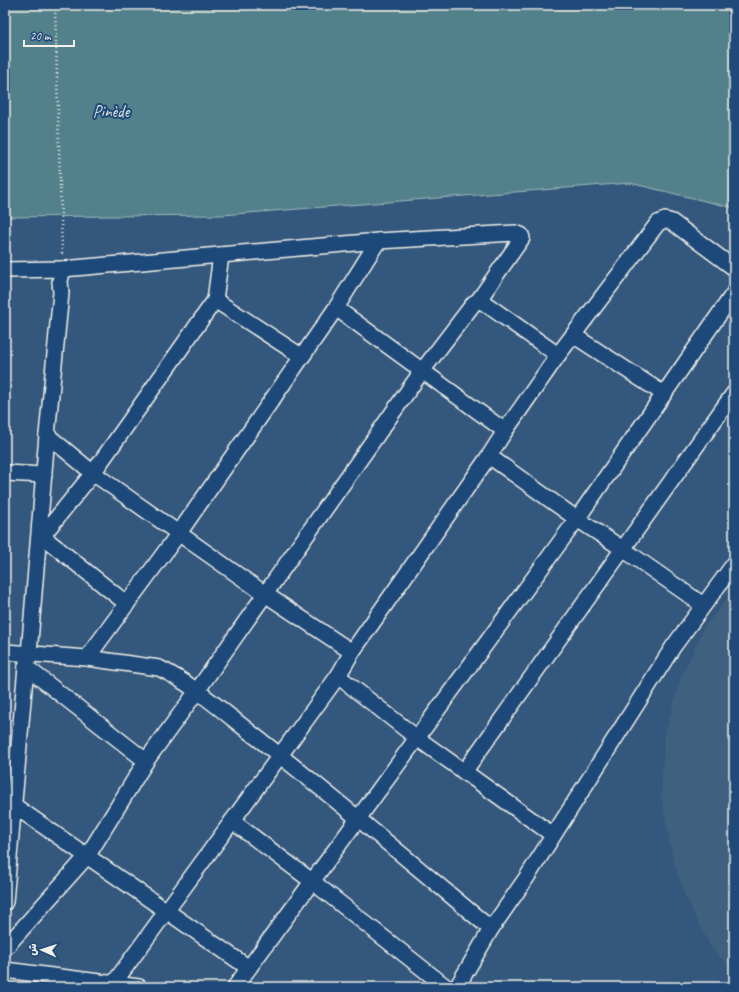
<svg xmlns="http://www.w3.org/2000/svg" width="739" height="992" font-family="Caveat,'Playpen Sans Arabic',sans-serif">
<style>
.built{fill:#41607f}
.green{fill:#52818b;stroke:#a3b9ba}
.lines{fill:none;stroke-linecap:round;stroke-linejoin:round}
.minor-casing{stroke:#f4f1e8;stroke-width:18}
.path{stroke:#f4f1e8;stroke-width:2.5;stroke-dasharray:1 3;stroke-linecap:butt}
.minor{stroke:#1f4a7a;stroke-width:15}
.labels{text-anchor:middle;stroke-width:4;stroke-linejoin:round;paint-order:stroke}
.park-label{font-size:17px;fill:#dce0da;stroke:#1f4a7a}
</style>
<rect width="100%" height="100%" fill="#33577d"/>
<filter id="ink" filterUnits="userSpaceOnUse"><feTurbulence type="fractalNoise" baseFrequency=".025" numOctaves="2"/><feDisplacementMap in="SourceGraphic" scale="8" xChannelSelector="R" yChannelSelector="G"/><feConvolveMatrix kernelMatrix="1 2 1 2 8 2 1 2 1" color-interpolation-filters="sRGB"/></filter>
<g filter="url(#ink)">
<path class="built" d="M734 591V971L711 948 685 896 672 856 661 795 664 738 680 680 704 627Z"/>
<path class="green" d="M5 5H734V208L630 183 222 215 5 217Z"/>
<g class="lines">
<g class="minor-casing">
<g id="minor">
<path d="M63 269 378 241 515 233 521 235 522 238 478 301"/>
<path d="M5 270 63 269 60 281 61 293 47 435 29 654 26 667 5 902"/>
<path d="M215 300 301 356"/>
<path d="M336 308 378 241"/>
<path d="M573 335 664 394"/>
<path d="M47 435 93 473 265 594 352 652"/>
<path d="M489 456 577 519 623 549 703 605"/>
<path d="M5 473 44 475"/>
<path d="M42 536 127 604"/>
<path d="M39 540 93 473 215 300 221 255"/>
<path d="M5 652 87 658 159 668C195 685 228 716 260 740 339 801 414 865 491 929"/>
<path d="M87 658 179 533 336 308 505 431"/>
<path d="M26 667 146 761"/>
<path d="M338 676 417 738 553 835"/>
<path d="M464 772 734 393"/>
<path d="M13 805 249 968"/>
<path d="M232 821 313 882 446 987"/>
<path d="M5 948 88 855 146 761 197 691 422 371 474 303 478 301 483 302 558 355"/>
<path d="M5 970 139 987"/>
<path d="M111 987 338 676 352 652 489 456 505 431 558 355 658 223 665 220 672 222 734 268"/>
<path d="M235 987 577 519 734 293"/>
<path d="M457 987 491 929 527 877 673 647 734 564"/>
</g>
</g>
<path class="path" d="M55 5 62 254"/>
<use href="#minor" class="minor"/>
</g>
</g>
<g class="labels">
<g class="park-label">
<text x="111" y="117">Pinède</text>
</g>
</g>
<rect width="739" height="992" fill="none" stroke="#1f4a7a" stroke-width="20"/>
<rect x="10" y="10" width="719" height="972" fill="none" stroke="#f4f1e8" stroke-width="1.5" filter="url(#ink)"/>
<g transform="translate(42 950) rotate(273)" stroke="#1f4a7a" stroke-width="3" paint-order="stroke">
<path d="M0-3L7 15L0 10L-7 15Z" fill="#f4f1e8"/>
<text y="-6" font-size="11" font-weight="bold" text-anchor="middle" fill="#f4f1e8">ش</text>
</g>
<path d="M24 40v6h50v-6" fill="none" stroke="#f4f1e8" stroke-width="2"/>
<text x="30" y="40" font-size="12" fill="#f4f1e8" stroke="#1f4a7a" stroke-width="3" paint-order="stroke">20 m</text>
</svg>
